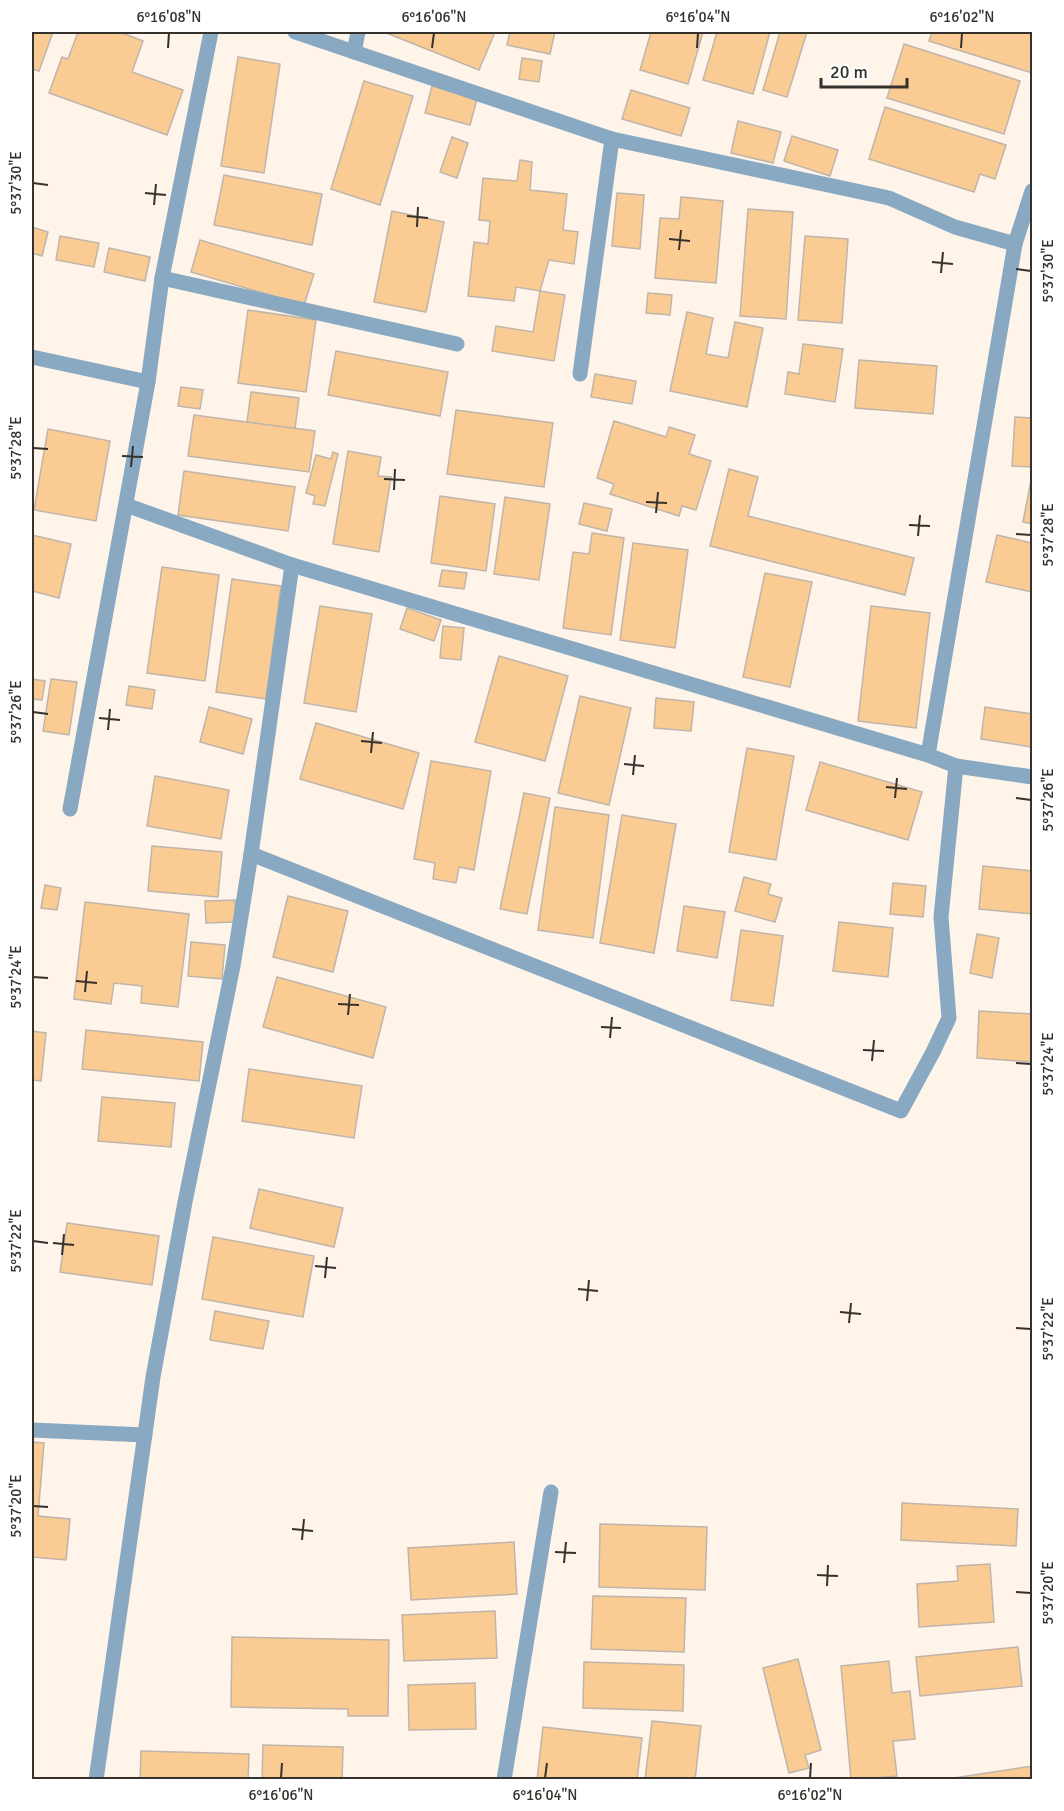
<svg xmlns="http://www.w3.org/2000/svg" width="1064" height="1811" font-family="Signika,sans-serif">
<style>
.building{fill:#fbcb94;stroke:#c0b5a9;stroke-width:1.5}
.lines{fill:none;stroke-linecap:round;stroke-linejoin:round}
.minor{stroke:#88a9c1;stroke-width:15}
.ticks{fill:none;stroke:#35312c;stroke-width:2}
.neatline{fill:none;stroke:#35312c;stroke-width:2}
.ticks-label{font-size:15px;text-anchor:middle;fill:#35312c}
</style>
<rect width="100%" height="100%" fill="#fef4ea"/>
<g class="building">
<path d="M32 32H53L39 71 32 69Z"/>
<path d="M78 32H120L143 41 132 72 183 90 167 135 49 93 62 57 68 59Z"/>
<path d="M384 32H495L479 70Z"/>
<path d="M510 32H555L550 54 507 45Z"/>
<path d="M651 32H703L688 84 640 70Z"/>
<path d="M717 32H770L753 94 703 80Z"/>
<path d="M780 32H807L787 97 763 90Z"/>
<path d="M932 32H1032V73L929 41Z"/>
<path d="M904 44 1020 81 1004 134 887 98Z"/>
<path d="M238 57 280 64 264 173 221 166Z"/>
<path d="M522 58 542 61 539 82 519 79Z"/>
<path d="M364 81 413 96 380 205 331 189Z"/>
<path d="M432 86 477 99 470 125 425 113Z"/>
<path d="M631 90 690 108 681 136 622 119Z"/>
<path d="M885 107 1006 145 995 179 980 174 974 192 869 159Z"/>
<path d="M738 121 781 132 773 163 731 153Z"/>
<path d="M792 136 838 150 830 176 784 161Z"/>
<path d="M452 137 468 143 457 178 440 172Z"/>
<path d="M520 160 532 162 530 190 567 194 563 230 578 232 574 264 549 260 540 291 516 287 514 301 468 296 474 242 488 244 490 221 479 220 483 178 517 181Z"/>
<path d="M224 175 322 194 312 245 214 225Z"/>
<path d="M617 193 644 195 640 249 612 246Z"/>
<path d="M681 197 723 201 716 283 655 278 660 218 679 219Z"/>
<path d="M748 209 793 212 786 319 740 316Z"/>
<path d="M392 211 444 222 426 312 374 302Z"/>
<path d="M32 227 48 232 42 256 32 253Z"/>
<path d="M60 236 99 243 94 267 56 260Z"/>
<path d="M805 236 848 239 842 323 798 320Z"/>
<path d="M200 240 314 274 304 305 191 272Z"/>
<path d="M109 248 150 257 145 281 104 272Z"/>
<path d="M540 291 565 295 554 361 492 351 496 326 533 332Z"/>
<path d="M648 293 672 295 670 315 646 313Z"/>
<path d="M248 310 316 320 306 392 238 383Z"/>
<path d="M687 312 713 318 706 354 728 358 735 322 763 328 747 407 670 391Z"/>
<path d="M803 344 843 349 835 402 785 394 788 372 799 374Z"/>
<path d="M336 351 448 372 440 416 328 395Z"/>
<path d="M859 360 937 366 933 414 855 408Z"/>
<path d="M595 374 636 381 632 404 591 397Z"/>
<path d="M181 387 203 390 200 409 178 406Z"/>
<path d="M251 392 299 398 295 429 247 422Z"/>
<path d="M456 410 553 423 544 487 447 474Z"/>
<path d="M194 415 315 431 309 472 188 456Z"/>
<path d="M1015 417 1032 418V467L1012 466Z"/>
<path d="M614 421 666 437 669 427 695 435 689 454 711 461 696 510 682 506 679 516 610 494 614 484 597 478Z"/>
<path d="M48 429 110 441 96 521 34 510Z"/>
<path d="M348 451 381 457 378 476 391 477 379 552 333 544Z"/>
<path d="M333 452 338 454 325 506 313 504 315 496 306 493 316 455 331 459Z"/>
<path d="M729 469 758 477 748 516 914 558 905 595 710 546Z"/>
<path d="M184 471 295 487 288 531 178 515Z"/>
<path d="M1032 475V524L1023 522Z"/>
<path d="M440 496 495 504 486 571 431 563Z"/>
<path d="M505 497 550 504 539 580 494 574Z"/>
<path d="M584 503 612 509 607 531 579 524Z"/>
<path d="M592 533 624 538 611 635 563 628 573 552 589 554Z"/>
<path d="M32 535 71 544 59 598 32 591Z"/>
<path d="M997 535 1032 543V592L986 582Z"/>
<path d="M633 543 688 550 675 648 620 640Z"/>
<path d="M162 567 219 575 205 681 147 673Z"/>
<path d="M442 570 467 573 464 589 439 586Z"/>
<path d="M765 573 812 582 790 687 743 677Z"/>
<path d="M232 579 281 586 266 699 216 692Z"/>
<path d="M320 606 372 614 356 712 304 703Z"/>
<path d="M871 606 930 613 916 728 858 721Z"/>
<path d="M407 608 441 620 434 641 400 629Z"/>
<path d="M443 626 464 628 461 660 440 658Z"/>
<path d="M499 656 568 676 545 761 475 742Z"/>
<path d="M32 679 45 681 42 700 32 699Z"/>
<path d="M51 679 77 682 69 735 43 731Z"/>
<path d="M129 686 155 690 152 709 126 705Z"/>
<path d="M580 696 631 708 609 805 558 793Z"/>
<path d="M656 698 694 702 691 731 654 728Z"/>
<path d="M209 707 252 719 243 754 200 742Z"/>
<path d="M985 707 1032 714V747L981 739Z"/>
<path d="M316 723 419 753 403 809 300 779Z"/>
<path d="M747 748 794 756 776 860 729 852Z"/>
<path d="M431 761 491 771 474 870 459 867 456 883 433 879 435 863 414 859Z"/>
<path d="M820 762 922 792 908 840 806 810Z"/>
<path d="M155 776 229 790 221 839 147 826Z"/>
<path d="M524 793 550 798 527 914 500 909Z"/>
<path d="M555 807 609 815 593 938 538 930Z"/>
<path d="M622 815 676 824 654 953 600 943Z"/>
<path d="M152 846 222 852 218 897 148 891Z"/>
<path d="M983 866 1032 871V914L979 909Z"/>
<path d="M744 877 771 884 768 894 782 898 775 922 735 911Z"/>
<path d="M893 883 926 886 923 917 890 914Z"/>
<path d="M45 885 61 888 57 910 41 908Z"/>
<path d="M288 896 348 911 333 972 273 957Z"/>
<path d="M235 900V922L206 923 205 901Z"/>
<path d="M85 902 189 914 178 1007 141 1003 142 986 114 983 111 1004 74 999Z"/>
<path d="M684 906 725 912 717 958 677 951Z"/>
<path d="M839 922 893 928 888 977 833 971Z"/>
<path d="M741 930 783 936 773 1006 731 1000Z"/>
<path d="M977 934 999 938 992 978 970 973Z"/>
<path d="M191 942 225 945 222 979 188 976Z"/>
<path d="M277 977 386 1007 373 1058 263 1027Z"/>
<path d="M979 1011 1032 1014V1062L977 1058Z"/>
<path d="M86 1030 203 1042 199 1081 82 1069Z"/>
<path d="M32 1031 46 1033 41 1081 32 1080Z"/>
<path d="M249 1069 362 1086 354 1138 242 1121Z"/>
<path d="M102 1097 175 1103 171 1147 98 1141Z"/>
<path d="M259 1189 343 1208 334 1247 250 1228Z"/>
<path d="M67 1223 159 1236 152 1285 60 1272Z"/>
<path d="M213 1237 314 1256 303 1317 202 1299Z"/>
<path d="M215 1311 269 1321 263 1349 210 1340Z"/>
<path d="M32 1442 44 1443 38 1516 70 1519 66 1560 32 1557Z"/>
<path d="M902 1503 1018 1509 1016 1546 901 1540Z"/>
<path d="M600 1524 707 1527 705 1590 599 1587Z"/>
<path d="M514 1542 517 1594 411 1600 408 1548Z"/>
<path d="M990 1564 994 1622 919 1627 917 1584 958 1581 957 1566Z"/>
<path d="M593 1596 686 1598 684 1652 591 1649Z"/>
<path d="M495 1611 497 1658 404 1661 402 1615Z"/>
<path d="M232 1637 389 1640 388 1716H348V1709L231 1707Z"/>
<path d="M1018 1647 1022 1686 920 1696 916 1657Z"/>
<path d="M798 1659 821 1750 805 1755 809 1768 789 1773 763 1668Z"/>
<path d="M889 1661 892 1693 910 1691 915 1739 893 1741 897 1776 851 1780 841 1666Z"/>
<path d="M584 1662 684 1665 683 1711 583 1708Z"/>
<path d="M475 1683 476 1729 409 1730 408 1685Z"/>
<path d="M652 1721 701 1726 695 1780H645Z"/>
<path d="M543 1727 642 1738 637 1780H537Z"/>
<path d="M263 1745 343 1747 342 1780H262Z"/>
<path d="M141 1751 249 1754 248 1780H140Z"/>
<path d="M1032 1766V1780H941Z"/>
</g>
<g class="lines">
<g class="minor">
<path d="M295 32 612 139 889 198 955 227 1015 244 1032 191"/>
<path d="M354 52 358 32"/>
<path d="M162 278 457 344"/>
<path d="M32 357 148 382"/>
<path d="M580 374 612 139"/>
<path d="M126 505 292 565 928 755 956 766 1032 777"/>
<path d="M928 755 1015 244"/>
<path d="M70 809 148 382 162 278 211 32"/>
<path d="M251 854 901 1111 933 1052 949 1018 941 917 956 766"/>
<path d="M32 1430 145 1435"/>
<path d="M96 1780 153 1377 185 1202 233 966 251 854 292 565"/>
<path d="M504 1780 551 1492"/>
</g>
</g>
<path class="ticks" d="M168 48 169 33M432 48 434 33M697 48 698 33M961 48 962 33M33 183 48 185M145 193 166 195M154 205 156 184M407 216 428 218M417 227 418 207M669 239 690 241M679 250 681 230M932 262 953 264M1016 269 1031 271M941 273 943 252M33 448 48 449M122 456 143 457M131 467 133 446M384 479 405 480M394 490 395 469M646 502 667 503M656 513 658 492M909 525 930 526M1016 534 1031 535M918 536 920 515M33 712 48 714M99 718 120 720M108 730 110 709M361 741 382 743M371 753 373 732M624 764 644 766M633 775 635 755M886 787 907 789M895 798 897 778M1016 798 1031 800M33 977 48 978M76 981 97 983M85 992 87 971M338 1004 359 1005M348 1015 350 994M601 1027 621 1028M610 1038 612 1017M863 1050 884 1051M872 1061 874 1040M1016 1063 1031 1064M33 1241 48 1243M53 1243 74 1245M62 1255 64 1234M315 1266 336 1268M325 1278 327 1257M578 1289 598 1291M587 1301 589 1280M840 1312 861 1314M849 1323 851 1303M1016 1328 1031 1329M33 1506 48 1507M292 1529 313 1531M302 1540 304 1519M555 1552 576 1553M564 1563 566 1542M817 1575 838 1576M827 1586 828 1565M1016 1592 1031 1593M281 1778 282 1763M545 1778 547 1763M810 1778 811 1763"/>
<rect width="1064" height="1811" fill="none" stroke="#ffffff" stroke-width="66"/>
<path d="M821 78v9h86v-9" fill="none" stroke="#35312c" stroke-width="3"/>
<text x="830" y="78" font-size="18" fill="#35312c" stroke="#ffffff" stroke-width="4.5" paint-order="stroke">20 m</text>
<rect x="33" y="33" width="998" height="1745" class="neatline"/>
<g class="ticks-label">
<text x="169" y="22">6°16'08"N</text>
<text x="434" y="22">6°16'06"N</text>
<text x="698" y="22">6°16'04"N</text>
<text x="962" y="22">6°16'02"N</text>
<text transform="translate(16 183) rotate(-90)" y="5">5°37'30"E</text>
<text transform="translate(1048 271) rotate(-90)" y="5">5°37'30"E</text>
<text transform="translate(16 448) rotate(-90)" y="5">5°37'28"E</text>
<text transform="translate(1048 535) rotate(-90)" y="5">5°37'28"E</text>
<text transform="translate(16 712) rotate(-90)" y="5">5°37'26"E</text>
<text transform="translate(1048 800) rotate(-90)" y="5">5°37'26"E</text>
<text transform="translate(16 977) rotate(-90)" y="5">5°37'24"E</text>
<text transform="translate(1048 1064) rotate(-90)" y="5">5°37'24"E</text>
<text transform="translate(16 1241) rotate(-90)" y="5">5°37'22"E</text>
<text transform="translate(1048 1329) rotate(-90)" y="5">5°37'22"E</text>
<text transform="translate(16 1506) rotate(-90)" y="5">5°37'20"E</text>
<text transform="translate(1048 1593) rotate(-90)" y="5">5°37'20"E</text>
<text x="281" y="1800">6°16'06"N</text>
<text x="545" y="1800">6°16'04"N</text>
<text x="810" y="1800">6°16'02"N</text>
</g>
</svg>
